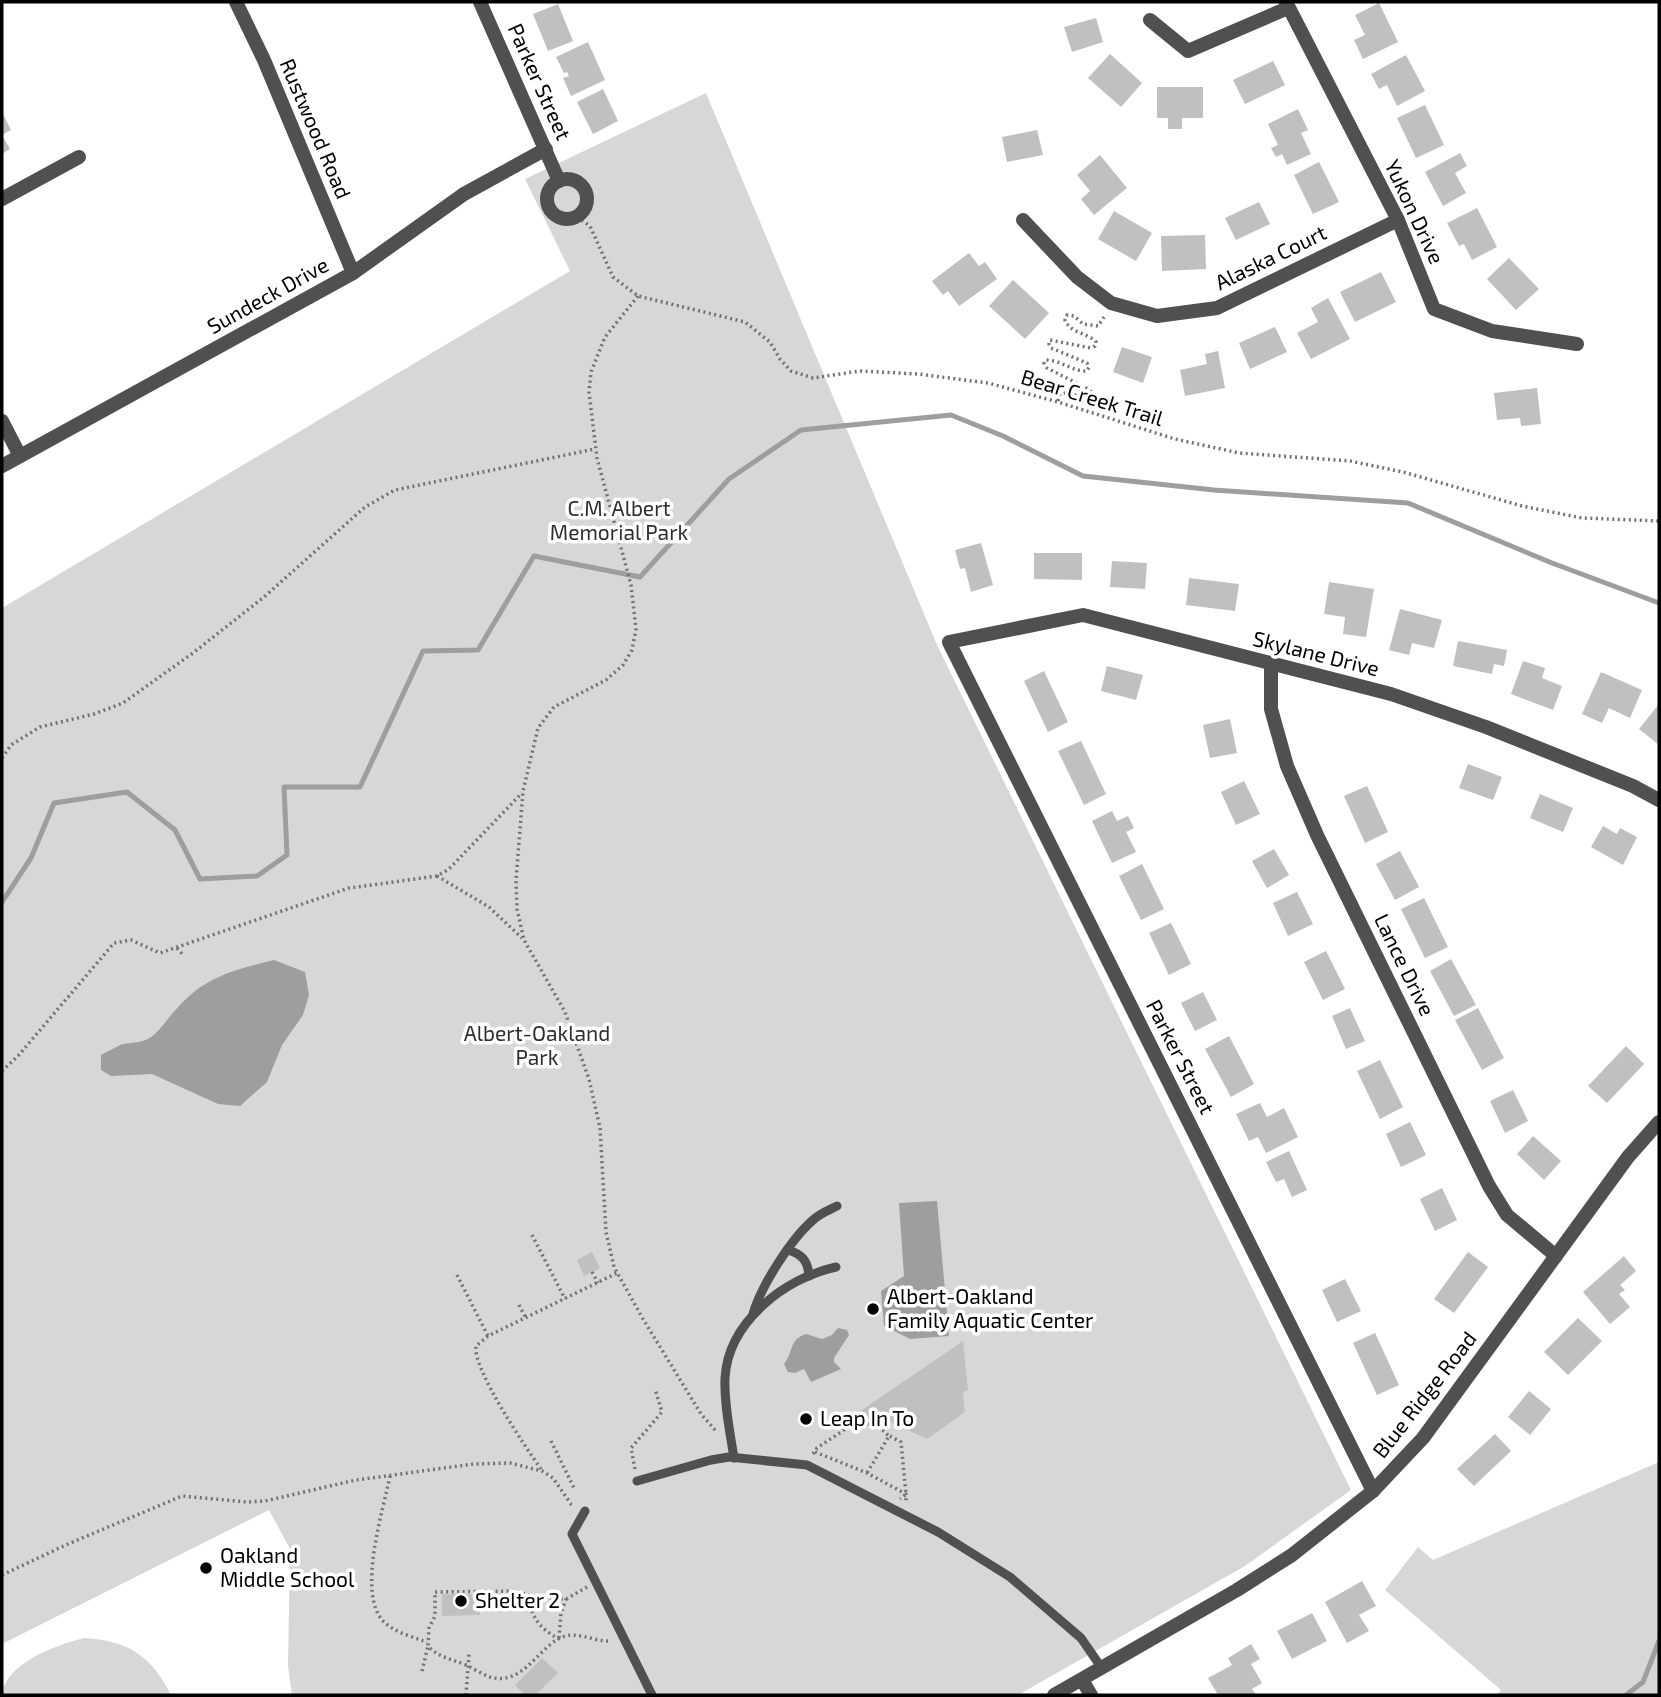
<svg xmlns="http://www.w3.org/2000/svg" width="1661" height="1697" font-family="'Exo 2',sans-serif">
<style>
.green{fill:#d7d7d7}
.water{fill:#9e9e9e}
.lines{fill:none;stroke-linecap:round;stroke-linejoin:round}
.stream{stroke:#9e9e9e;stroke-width:5}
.building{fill:#c0c0c0}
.path{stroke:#727272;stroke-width:3.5;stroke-dasharray:2 3.5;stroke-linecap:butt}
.service{stroke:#505050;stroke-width:9}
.minor{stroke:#505050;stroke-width:14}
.tertiary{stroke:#505050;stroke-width:14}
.poi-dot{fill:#000;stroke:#fff;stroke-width:2.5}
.labels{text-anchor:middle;stroke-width:7;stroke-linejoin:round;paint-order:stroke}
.street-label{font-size:21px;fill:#000;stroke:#fff}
.park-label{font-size:21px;fill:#2e2e2e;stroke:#fff}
.poi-label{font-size:21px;fill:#000;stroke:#fff;text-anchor:start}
</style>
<rect width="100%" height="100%" fill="#fff"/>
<g class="green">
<path d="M706 93 937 645 1351 1490 1245 1566 1018 1695H292L288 1666 290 1549 269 1510 2 1644V608L570 271 525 179Z"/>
<path d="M1659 1462V1695H1497L1501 1690 1385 1590 1418 1547 1433 1560Z"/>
<path d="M85 1638C129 1641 151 1656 171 1695H2C5 1663 58 1644 85 1638Z"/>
</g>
<g class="water">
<path d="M274 960 305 972 309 995 303 1015 282 1045 267 1082 240 1106 218 1104 152 1074 111 1076 101 1070V1055C107 1052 114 1048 120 1045 134 1041 143 1045 156 1033 165 1024 174 1010 185 1000 210 975 241 968 274 960Z"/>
<path d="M937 1201 949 1336 910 1339 884 1326 881 1291 904 1276 899 1203Z"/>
<path d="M838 1328 847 1330 849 1335 834 1358V1362L841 1369 811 1382 804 1369 795 1373 788 1372 784 1364C794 1352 788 1340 806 1334L822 1339 832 1335Z"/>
</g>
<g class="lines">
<g class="stream">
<path d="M2 902 31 858 54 803 127 792 175 830 200 879 257 876 287 855 284 787H360L423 651 478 650 534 556 640 577 729 479 801 430 951 415 1003 436 1083 476 1214 490 1408 503 1552 563 1659 603"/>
<path d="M1626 1695 1643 1682 1659 1641"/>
</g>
</g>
<g class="building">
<path d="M1379 3 1398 42 1363 59 1354 40 1365 35 1355 15Z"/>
<path d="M558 4 573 41 548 51 533 14Z"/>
<path d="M1096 18 1103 42 1072 52 1064 27Z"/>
<path d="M588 42 605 80 571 96 563 78 569 76 567 72 564 73 556 57Z"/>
<path d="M1110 54 1142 83 1121 107 1088 78Z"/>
<path d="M1406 55 1425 91 1397 106 1387 85 1379 89 1371 74Z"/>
<path d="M1273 61 1285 85 1245 104 1233 80Z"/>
<path d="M1157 87H1203V118H1182V129H1168V118H1157Z"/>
<path d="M603 89 618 121 593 134 577 102Z"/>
<path d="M1425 105 1444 145 1416 158 1397 118Z"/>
<path d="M1298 109 1308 130 1301 133 1311 154 1287 165 1282 154 1276 157 1271 148 1278 145 1268 124Z"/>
<path d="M2 112 11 130 2 135 10 149 2 154Z"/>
<path d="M1037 130 1043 155 1007 162 1002 137Z"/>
<path d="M1460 153 1467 166 1455 173 1466 193 1443 206 1425 172Z"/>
<path d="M1100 155 1127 188 1094 215 1081 199 1090 191 1077 175Z"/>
<path d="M1319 162 1339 202 1313 214 1294 175Z"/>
<path d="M1259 202 1270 224 1236 240 1225 218Z"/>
<path d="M1477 208 1497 247 1472 260 1464 244 1459 246 1447 223Z"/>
<path d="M1114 211 1152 233 1136 261 1098 239Z"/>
<path d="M1205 235 1206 269 1162 271 1161 236Z"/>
<path d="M969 253 979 266 985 262 997 279 959 306 948 291 943 295 932 281Z"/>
<path d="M1509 258 1539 289 1516 310 1487 279Z"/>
<path d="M1381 272 1396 302 1355 322 1340 292Z"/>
<path d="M1013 280 1049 313 1025 339 989 306Z"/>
<path d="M1328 298 1350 339 1311 359 1297 333 1318 322 1311 308Z"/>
<path d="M1275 327 1287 352 1250 369 1239 343Z"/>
<path d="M1122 347 1152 357 1143 383 1113 372Z"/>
<path d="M1218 351 1225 388 1185 396 1180 370 1207 364 1205 354Z"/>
<path d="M1537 388 1541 424 1521 426 1520 418 1497 420 1494 393Z"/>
<path d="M981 543 993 585 971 592 965 568 960 569 955 550Z"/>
<path d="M1034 553H1082V580L1034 579Z"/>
<path d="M1112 561 1147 563 1145 589 1110 587Z"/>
<path d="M1189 578 1239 584 1235 611 1186 605Z"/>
<path d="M1329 582 1374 589 1366 637 1343 634 1345 617 1324 614Z"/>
<path d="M1400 609 1442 620 1434 648 1412 643 1409 655 1389 650Z"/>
<path d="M1458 641 1507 650 1504 666 1494 664 1492 674 1453 666Z"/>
<path d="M1523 661 1545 668 1542 678 1562 686 1553 710 1511 694Z"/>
<path d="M1107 666 1143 675 1136 700 1101 691Z"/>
<path d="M1044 671 1068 722 1048 732 1024 681Z"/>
<path d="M1601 672 1642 690 1630 718 1609 708 1602 723 1582 714Z"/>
<path d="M1659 704V745L1639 729Z"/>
<path d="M1230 719 1237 753 1210 758 1203 725Z"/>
<path d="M1081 741 1106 794 1084 805 1058 751Z"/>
<path d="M1468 764 1502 777 1493 800 1459 788Z"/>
<path d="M1244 781 1260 814 1236 825 1221 792Z"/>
<path d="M1367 786 1388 832 1365 843 1344 796Z"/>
<path d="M1540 794 1573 808 1563 832 1530 818Z"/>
<path d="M1112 811 1117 821 1128 816 1134 828 1126 832 1136 852 1112 863 1092 821Z"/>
<path d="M1603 826 1617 834 1620 828 1637 837 1623 865 1591 847Z"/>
<path d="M1274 849 1289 875 1267 888 1252 861Z"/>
<path d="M1400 851 1419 887 1395 900 1376 864Z"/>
<path d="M1142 864 1164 909 1141 920 1119 876Z"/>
<path d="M1297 892 1313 924 1288 936 1273 903Z"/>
<path d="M1424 898 1448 947 1425 958 1401 909Z"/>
<path d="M1171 923 1191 964 1169 975 1149 933Z"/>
<path d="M1326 951 1345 989 1323 1000 1304 962Z"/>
<path d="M1451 959 1476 1005 1454 1016 1430 971Z"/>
<path d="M1203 992 1217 1020 1195 1031 1181 1003Z"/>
<path d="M1350 1008 1365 1041 1346 1049 1332 1016Z"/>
<path d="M1478 1008 1504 1058 1482 1070 1455 1020Z"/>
<path d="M1229 1036 1254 1084 1231 1097 1205 1049Z"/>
<path d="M1626 1046 1644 1064 1607 1103 1588 1086Z"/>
<path d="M1380 1060 1403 1107 1380 1119 1357 1071Z"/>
<path d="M1513 1090 1528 1121 1505 1133 1490 1101Z"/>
<path d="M1260 1103 1267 1117 1284 1108 1298 1137 1266 1153 1258 1137 1249 1141 1236 1114Z"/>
<path d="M1410 1122 1426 1155 1401 1167 1386 1134Z"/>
<path d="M1533 1136 1561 1161 1544 1180 1517 1154Z"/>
<path d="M1289 1151 1307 1190 1292 1197 1284 1179 1276 1182 1266 1162Z"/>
<path d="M1442 1188 1457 1220 1435 1231 1420 1199Z"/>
<path d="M592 1252 600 1268 584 1276 577 1260Z"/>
<path d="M1468 1252 1488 1267 1454 1313 1434 1299Z"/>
<path d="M1624 1256 1636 1271 1620 1285 1625 1290 1619 1294 1630 1307 1610 1324 1583 1292Z"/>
<path d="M1345 1279 1361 1311 1337 1322 1322 1290Z"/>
<path d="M1578 1318 1602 1341 1568 1375 1544 1352Z"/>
<path d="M1375 1333 1399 1385 1377 1395 1353 1343Z"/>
<path d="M963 1341 968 1390 963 1393 965 1412 927 1439 890 1422 883 1427 856 1414Z"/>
<path d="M1529 1391 1551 1409 1530 1435 1508 1417Z"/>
<path d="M1495 1434 1511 1451 1474 1486 1457 1469Z"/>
<path d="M1362 1581 1376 1606 1359 1615 1369 1631 1347 1643 1325 1602Z"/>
<path d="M442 1594H479L480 1615 442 1616Z"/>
<path d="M1312 1613 1327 1641 1292 1659 1277 1631Z"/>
<path d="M1251 1644 1260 1659 1251 1664 1262 1683 1252 1689 1256 1695H1218L1208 1678 1232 1665 1228 1658Z"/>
<path d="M542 1658 558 1673 535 1695H525L515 1685Z"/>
</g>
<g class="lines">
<g class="path">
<path d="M577 217 590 226 613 277 638 296 745 322 770 342 780 359 791 371 813 378 860 371 918 374 988 383 1058 402 1175 439 1239 453 1350 461 1403 472 1522 506 1582 518 1659 521"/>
<path d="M638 296 605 337 591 372 589 392 597 458 631 585 636 629 632 650 623 665 606 680 554 707 538 728 523 791 516 880 517 909 524 940 565 1012 589 1079 600 1128 606 1232 614 1267 643 1319 701 1414 716 1431"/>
<path d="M1058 401 1060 394 1066 393 1087 398 1092 395 1090 390 1047 368 1044 363 1046 360C1061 360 1073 372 1087 371L1089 367 1087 363 1051 348 1049 344 1050 340 1091 348 1095 346 1096 342C1087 332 1071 334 1065 320L1067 315 1074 316 1083 324 1098 326 1104 317"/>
<path d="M2 758 11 745 40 727 94 714 123 703 193 653 264 597 365 507 395 490 595 449"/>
<path d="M437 876 489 907 522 938"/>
<path d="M177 948 184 956"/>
<path d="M2 1071 18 1056 114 943 131 940 160 953 349 888 437 876 449 869 522 793"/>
<path d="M532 1235 565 1299"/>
<path d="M592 1272 598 1283"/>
<path d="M457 1275 488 1336"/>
<path d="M519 1305 526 1318"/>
<path d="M890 1436 901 1442 906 1494 900 1499"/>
<path d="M551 1441 575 1490"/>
<path d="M815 1452 867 1473 906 1494V1501"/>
<path d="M813 1454 817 1448 856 1422 878 1426 889 1436 867 1473"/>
<path d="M541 1469C526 1448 472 1368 476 1346L488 1336 617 1273"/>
<path d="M635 1469 631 1448 662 1412 655 1389"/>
<path d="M390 1476C383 1511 357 1592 383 1621 394 1632 412 1637 427 1642"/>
<path d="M2 1575 68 1544 182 1496 247 1502 265 1501 356 1480 474 1464 510 1463 542 1471 553 1478 571 1504 574 1505"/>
<path d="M587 1587 566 1599 540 1598 514 1591 435 1592V1616L429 1628 428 1646C439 1658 452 1659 466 1665 474 1669 482 1674 490 1677 521 1686 536 1652 558 1639 577 1629 592 1642 611 1641"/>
<path d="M528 1595C531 1617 539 1628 559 1639"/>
<path d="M480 1608 487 1609V1591"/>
<path d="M559 1638 561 1613 566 1599"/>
<path d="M422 1671 428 1646"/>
<path d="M466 1695 469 1653"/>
</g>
<g class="service">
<path d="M788 1250C802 1254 808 1261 809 1276"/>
<path d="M753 1314C761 1286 791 1239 813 1220 819 1214 829 1210 837 1206"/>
<path d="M734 1458C730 1432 724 1404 725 1378 728 1322 785 1278 836 1267"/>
<path d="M637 1481 711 1460 729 1457 807 1465 938 1532 1010 1577 1081 1638 1101 1667"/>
<path d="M585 1511 572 1534 652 1695"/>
</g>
<g class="minor">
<path d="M236 2 264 60 353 273"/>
<path d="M480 2 559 181"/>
<path d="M1286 2 1398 220 1434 309 1492 331 1577 344"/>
<path d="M1150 20 1188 51 1288 8"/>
<circle cx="567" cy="199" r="20"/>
<path d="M2 199 79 157"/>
<path d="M1023 220 1077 277 1111 303 1157 316 1217 308 1398 220"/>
<path d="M2 421 20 456"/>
<path d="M2 466 353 273 464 194 546 149"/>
<path d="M1271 664V709L1287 766 1317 835 1489 1186 1507 1215 1556 1256"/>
<path d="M1373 1491 949 642 1083 615 1391 694 1486 727 1633 786 1659 800"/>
<path d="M1082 1680 1091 1695"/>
</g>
<path class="tertiary" d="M1054 1695 1237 1590 1292 1555 1373 1491 1423 1438 1628 1157 1659 1122"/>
</g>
<g class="poi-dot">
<circle cx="873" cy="1309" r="7"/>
<circle cx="806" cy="1419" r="7"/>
<circle cx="206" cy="1568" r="7"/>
<circle cx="461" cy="1601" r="7"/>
</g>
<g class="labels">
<g class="street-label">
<text transform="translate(539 82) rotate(66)" y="7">Parker Street</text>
<text transform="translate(315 129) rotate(67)" y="7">Rustwood Road</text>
<text transform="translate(1414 212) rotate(65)" y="7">Yukon Drive</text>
<text transform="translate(1271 258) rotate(-26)" y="7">Alaska Court</text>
<text transform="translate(268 296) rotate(-29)" y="7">Sundeck Drive</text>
<text transform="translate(1092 398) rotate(17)" y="7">Bear Creek Trail</text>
<text transform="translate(1316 654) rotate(14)" y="7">Skylane Drive</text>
<text transform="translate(1404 965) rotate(64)" y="7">Lance Drive</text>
<text transform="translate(1180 1057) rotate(63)" y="7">Parker Street</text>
<text transform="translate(1425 1395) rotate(-52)" y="7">Blue Ridge Road</text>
</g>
<g class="park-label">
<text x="619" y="516">C.M. Albert<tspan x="619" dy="24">Memorial Park</tspan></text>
<text x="537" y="1041">Albert-Oakland<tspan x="537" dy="24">Park</tspan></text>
</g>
<g class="poi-label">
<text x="887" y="1304">Albert-Oakland<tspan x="887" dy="24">Family Aquatic Center</tspan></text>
<text x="820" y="1426">Leap In To</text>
<text x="220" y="1563">Oakland<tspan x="220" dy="24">Middle School</tspan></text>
<text x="475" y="1608">Shelter 2</text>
</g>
</g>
<rect width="1661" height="1697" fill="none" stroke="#000000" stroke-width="7"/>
</svg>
